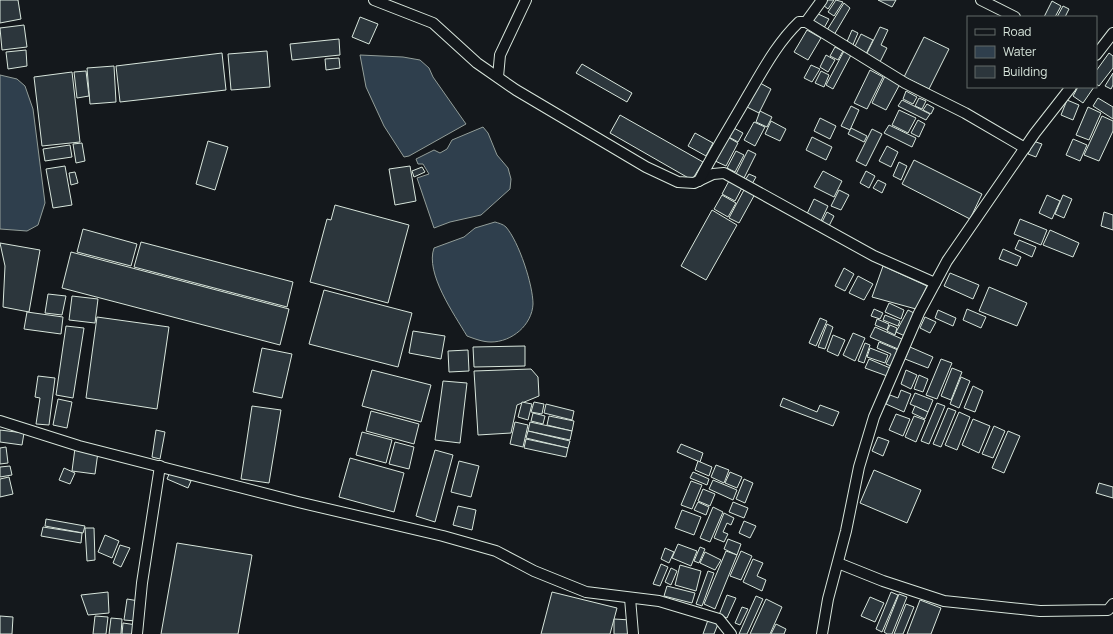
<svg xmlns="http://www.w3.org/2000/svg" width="1113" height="634" font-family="Manrope,sans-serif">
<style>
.water{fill:#2f3f4d;stroke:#939e99}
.building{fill:#2c363c;stroke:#d8e6dc}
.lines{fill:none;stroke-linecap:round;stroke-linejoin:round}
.minor-casing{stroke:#d8e6dc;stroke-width:12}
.minor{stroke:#14181c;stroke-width:10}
</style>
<rect width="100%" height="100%" fill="#14181c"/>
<g class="water">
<path d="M360 55 403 57 420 60 429 68 433 77 466 124 409 156 404 157 384 126 366 87Z"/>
<path d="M0 75 17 79 25 86 33 109 45 203 38 225 27 231 0 229Z"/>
<path d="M483 127 488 133 497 155 508 168 511 179 510 189 481 215 450 222 434 228 417 178 429 174 423 164H418L416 159 434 150 440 153 447 149 452 140Z"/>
<path d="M495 222C498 223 503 224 506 227 519 242 533 285 533 304 532 325 512 342 491 342 483 342 475 339 467 336 454 314 425 273 434 248L464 237 475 228Z"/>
</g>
<g class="building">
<path d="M0 0H18L21 19 0 23Z"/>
<path d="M826 0H834L828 9 823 5Z"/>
<path d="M836 0 843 2 834 16 828 12Z"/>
<path d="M878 0H896L892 7Z"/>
<path d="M1052 1 1061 6 1055 17H1044Z"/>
<path d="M844 3 850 8 834 35 827 30Z"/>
<path d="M1063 6 1069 9 1065 17H1057Z"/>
<path d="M816 13 829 19 824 28 812 22Z"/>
<path d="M360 17 378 24 369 44 352 37Z"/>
<path d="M24 25 27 47 2 50 0 28Z"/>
<path d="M880 27 888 30 881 45 887 48 880 62 866 55Z"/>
<path d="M807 30 821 38 808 60 794 52Z"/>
<path d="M852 30 858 33 852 47 846 44Z"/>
<path d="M861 34 873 40 866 54 854 48Z"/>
<path d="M924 37 949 49 929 89 904 77Z"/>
<path d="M339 39 340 55 292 60 290 44Z"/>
<path d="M835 47 843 51 838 60 830 56Z"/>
<path d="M26 50 27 66 8 69 6 52Z"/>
<path d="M267 51 270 87 231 90 228 54Z"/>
<path d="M844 51 851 55 833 89 826 85Z"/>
<path d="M222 53 226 90 120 102 116 66Z"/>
<path d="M1109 53 1113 56V68L1099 86 1096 84V71Z"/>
<path d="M826 55 835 60 828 72 820 67Z"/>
<path d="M339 58 340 68 326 70 325 59Z"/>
<path d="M582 64 632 93 627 102 576 73Z"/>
<path d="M811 65 820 69 812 82 804 78Z"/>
<path d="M114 66 116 102 90 104 87 68Z"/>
<path d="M870 70 883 77 867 109 854 103Z"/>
<path d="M86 71 89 96 77 98 74 72Z"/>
<path d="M821 71 829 75 824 87 815 83Z"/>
<path d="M72 72 80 142 42 146 34 77Z"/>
<path d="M1113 73V85L1111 89 1105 86Z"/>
<path d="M885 76 900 84 886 110 872 103Z"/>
<path d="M760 83 771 89 759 113 747 107Z"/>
<path d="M1078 87H1094L1083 103 1073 96Z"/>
<path d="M906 91 917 97 913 104 903 99Z"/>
<path d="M919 98 926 101 922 109 915 106Z"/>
<path d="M1098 98 1113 107V119L1093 106Z"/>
<path d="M902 100 930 114 926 120 898 106Z"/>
<path d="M1067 100 1079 105 1073 120 1061 115Z"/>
<path d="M927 104 934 108 931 114 923 110Z"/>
<path d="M851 106 859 110 850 130 841 126Z"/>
<path d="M1088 107 1101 113 1089 140 1076 135Z"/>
<path d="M899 110 916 118 908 133 892 125Z"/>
<path d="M760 111 772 117 767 127 756 122Z"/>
<path d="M620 115 703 162 692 180 610 133Z"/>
<path d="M1102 116 1113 121V131L1099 161 1084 155Z"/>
<path d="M820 118 836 126 830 139 814 131Z"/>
<path d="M918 120 925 124 919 137 911 133Z"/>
<path d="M771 121 786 129 780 141 765 134Z"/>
<path d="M754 122 765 127 755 146 744 140Z"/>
<path d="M889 125 916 138 912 147 884 133Z"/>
<path d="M732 127 743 133 738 142 727 136Z"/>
<path d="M851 128 867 136 864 142 848 134Z"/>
<path d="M872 129 882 134 866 166 856 161Z"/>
<path d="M695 133 713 143 706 156 688 146Z"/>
<path d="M726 136 738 143 726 166 713 160Z"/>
<path d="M812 137 832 147 826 160 806 150Z"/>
<path d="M1073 139 1087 145 1080 161 1066 155Z"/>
<path d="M208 141 228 147 215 190 196 184Z"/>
<path d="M1033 141 1042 144 1036 157 1028 154Z"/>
<path d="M82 143 85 161 76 163 73 144Z"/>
<path d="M70 145 72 157 45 161 43 149Z"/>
<path d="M887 146 898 152 891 167 879 161Z"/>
<path d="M748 150 756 154 744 178 736 174Z"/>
<path d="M736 151 744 155 735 172 727 168Z"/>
<path d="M914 160 982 194 970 219 902 184Z"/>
<path d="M899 162 907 166 901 180 893 176Z"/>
<path d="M65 166 72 205 53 208 46 169Z"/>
<path d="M410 166 416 201 395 205 389 169Z"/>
<path d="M422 167 425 172 414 177 412 171Z"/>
<path d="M823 171 842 181 834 197 814 187Z"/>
<path d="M866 171 875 176 869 188 860 183Z"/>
<path d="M75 172 78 183 71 185 69 173Z"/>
<path d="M749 174 756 177 752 184 745 180Z"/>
<path d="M730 179 743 186 735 201 722 194Z"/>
<path d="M878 180 886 184 882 193 873 188Z"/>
<path d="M745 188 755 194 739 223 729 218Z"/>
<path d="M839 190 849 195 841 210 831 206Z"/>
<path d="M722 195 736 203 728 217 714 209Z"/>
<path d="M1047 195 1060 201 1052 219 1039 213Z"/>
<path d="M1063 195 1072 199 1064 218 1055 214Z"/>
<path d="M814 199 828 206 820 223 806 216Z"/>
<path d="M335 205 409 225 388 303 310 282 327 219 331 220Z"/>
<path d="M712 210 737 225 706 280 681 266Z"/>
<path d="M827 212 834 216 828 228 821 224Z"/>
<path d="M1104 212 1113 215V230L1101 226Z"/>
<path d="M1020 219 1047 230 1041 245 1014 234Z"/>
<path d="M83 229 137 244 131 266 77 252Z"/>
<path d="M1050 230 1079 243 1073 257 1043 245Z"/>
<path d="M1019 240 1036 247 1032 257 1015 249Z"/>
<path d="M141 242 293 282 287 307 134 267Z"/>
<path d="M0 243 40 250 29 312 3 307 5 266Z"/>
<path d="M1003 249 1021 257 1017 266 999 259Z"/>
<path d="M71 252 289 309 280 345 62 288Z"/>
<path d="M883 266 927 286 916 309 872 297Z"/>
<path d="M844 268 854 274 845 291 835 286Z"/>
<path d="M950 273 979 285 973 299 944 286Z"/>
<path d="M858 276 873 284 864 300 849 293Z"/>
<path d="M989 287 1027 303 1017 326 979 311Z"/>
<path d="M324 290 412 313 398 367 309 344Z"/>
<path d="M48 294 66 296 62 315 45 313Z"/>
<path d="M72 296 98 299 95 323 69 320Z"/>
<path d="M889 303 904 310 901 319 885 312Z"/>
<path d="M874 309 883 313 880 319 871 316Z"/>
<path d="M967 309 986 317 981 328 963 320Z"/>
<path d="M908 310 916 314 905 336 896 332Z"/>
<path d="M938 310 956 318 953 326 935 318Z"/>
<path d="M27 312 63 317 61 334 24 329Z"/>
<path d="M885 315 900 321 898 326 883 320Z"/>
<path d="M97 317 169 327 157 409 86 398Z"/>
<path d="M925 317 936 322 930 333 920 328Z"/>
<path d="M820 318 827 321 816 346 809 343Z"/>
<path d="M877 319 889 324 887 330 875 325Z"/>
<path d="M827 324 833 327 825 349 818 347Z"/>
<path d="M890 325 897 328 895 335 887 331Z"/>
<path d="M66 326 84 328 73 398 56 395Z"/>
<path d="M875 327 902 339 898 349 870 337Z"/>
<path d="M413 331 445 336 441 359 409 353Z"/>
<path d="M853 333 865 338 855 361 843 355Z"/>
<path d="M833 335 845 340 838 356 827 351Z"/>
<path d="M879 342 898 350 891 366 886 364 891 354 877 348Z"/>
<path d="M865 343 870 345 864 363 858 361Z"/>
<path d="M525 346V366L474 367 473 347Z"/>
<path d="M910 347 933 357 928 368 905 359Z"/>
<path d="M262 348 292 354 282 398 253 392Z"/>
<path d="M870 348 888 355 885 363 867 357Z"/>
<path d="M468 350 469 371 449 372 448 351Z"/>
<path d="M869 359 890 368 887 376 865 368Z"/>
<path d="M941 359 952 363 937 399 926 395Z"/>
<path d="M952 368 962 372 951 400 941 396Z"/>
<path d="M531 369 538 377 539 396 517 405 511 433 478 435 474 371Z"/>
<path d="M372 370 431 385 421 422 362 406Z"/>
<path d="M906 370 917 375 911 389 901 384Z"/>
<path d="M919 375 928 379 923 392 914 389Z"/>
<path d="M38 376 55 378 49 425 36 424 40 398 35 397Z"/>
<path d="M961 377 970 381 959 408 950 404Z"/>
<path d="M443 381 467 383 460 443 435 440Z"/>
<path d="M973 386 983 391 975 412 964 408Z"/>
<path d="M901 390 911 394 904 412 886 404 890 395 898 398Z"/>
<path d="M915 393 933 400 928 412 910 404Z"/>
<path d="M783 398 817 412 820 405 839 412 833 426 780 406Z"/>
<path d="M58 399 72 402 67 428 53 425Z"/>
<path d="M522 402 532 404 528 420 518 417Z"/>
<path d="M534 402 544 404 542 414 531 412Z"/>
<path d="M937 403 945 406 929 444 921 441Z"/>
<path d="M546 404 574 411 572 420 544 413Z"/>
<path d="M252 406 281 410 269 483 241 479Z"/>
<path d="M915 406 928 412 925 419 912 413Z"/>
<path d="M948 408 956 411 941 447 933 444Z"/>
<path d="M371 411 419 424 414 444 366 431Z"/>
<path d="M959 412 970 417 957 450 945 445Z"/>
<path d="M533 413 545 416 543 424 531 421Z"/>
<path d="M896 414 910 419 903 436 889 430Z"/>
<path d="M549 416 574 421 572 431 547 425Z"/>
<path d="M914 416 925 420 916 442 905 437Z"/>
<path d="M973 419 990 426 979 453 962 445Z"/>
<path d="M515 422 528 425 523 447 510 444Z"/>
<path d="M530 422 572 431 570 440 528 431Z"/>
<path d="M994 426 1005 431 993 458 982 454Z"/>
<path d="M0 430 24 433 22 445 0 442Z"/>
<path d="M156 430 165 432 160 459 152 457Z"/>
<path d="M528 431 570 441 568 448 526 438Z"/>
<path d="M1008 431 1020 436 1004 473 992 468Z"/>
<path d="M362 432 392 440 386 463 356 455Z"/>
<path d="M878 437 889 441 883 456 872 451Z"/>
<path d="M526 439 568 448 566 457 524 448Z"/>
<path d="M395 442 414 447 409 469 389 464Z"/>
<path d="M681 444 703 453 700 462 677 452Z"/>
<path d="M6 447 8 463 0 464V448Z"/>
<path d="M75 448 98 452 95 474 72 471Z"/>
<path d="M435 450 453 455 435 522 416 516Z"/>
<path d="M350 458 404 473 394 512 339 497Z"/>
<path d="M459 461 479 466 471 497 451 492Z"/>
<path d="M698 461 712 467 709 476 695 470Z"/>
<path d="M716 465 729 470 724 483 711 477Z"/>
<path d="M10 466 12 475 0 477V467Z"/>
<path d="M64 468 75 473 70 484 59 480Z"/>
<path d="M874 470 921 490 907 523 860 503Z"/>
<path d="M170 472 191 481 188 488 167 479Z"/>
<path d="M693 472 709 479 707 485 690 478Z"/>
<path d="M730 472 742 477 737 488 725 483Z"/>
<path d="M9 477 13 494 0 497V479Z"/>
<path d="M744 479 753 483 745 503 736 499Z"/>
<path d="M713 480 737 490 733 500 709 489Z"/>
<path d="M691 481 702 485 692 509 681 505Z"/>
<path d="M1099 483 1113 487V498L1096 493Z"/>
<path d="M703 489 715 494 710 506 698 501Z"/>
<path d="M698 502 709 507 706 515 694 510Z"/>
<path d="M733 502 748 508 744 518 729 512Z"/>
<path d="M458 506 476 510 472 530 453 525Z"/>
<path d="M713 507 723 512 710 542 700 538Z"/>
<path d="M682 510 701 517 694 535 675 528Z"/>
<path d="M724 513 734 518 731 525 727 523 723 532 728 534 724 542 714 538Z"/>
<path d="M46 519 85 526 83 533 45 526Z"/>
<path d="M744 521 756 526 750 538 739 533Z"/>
<path d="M43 527 82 533 81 543 41 536Z"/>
<path d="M85 528H94L95 560 87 561Z"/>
<path d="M105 535 119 541 112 558 98 552Z"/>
<path d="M728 539 741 544 737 555 724 549Z"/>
<path d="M177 543 252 555 238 634H161Z"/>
<path d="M678 544 697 551 691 566 672 558Z"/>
<path d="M120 545 130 548 121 567 113 563Z"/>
<path d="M700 547 705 549 699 563 694 561Z"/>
<path d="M665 548 674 552 669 563 661 559Z"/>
<path d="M726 551 737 555 715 609 704 604Z"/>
<path d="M741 551 752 556 741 580 730 576Z"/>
<path d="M705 552 721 560 715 570 700 563Z"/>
<path d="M753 559 763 563 757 576 766 580 762 591 743 582Z"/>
<path d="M661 564 668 567 660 586 653 584Z"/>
<path d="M680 565 701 571 696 591 675 585Z"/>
<path d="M671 568 677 571 671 585 665 582Z"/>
<path d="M708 571 714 573 702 606 696 604Z"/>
<path d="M667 586 695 593 692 603 664 596Z"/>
<path d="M108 592 109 613 88 615 81 595Z"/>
<path d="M552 592 617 608 610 634H541Z"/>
<path d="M891 592 898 595 882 632 876 629Z"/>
<path d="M899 594 907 597 892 634H887L884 632Z"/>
<path d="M727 595 736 598 727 618 719 615Z"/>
<path d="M756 596 763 599 747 634H739Z"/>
<path d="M870 597 884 603 875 622 861 616Z"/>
<path d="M127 599 139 601 136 621 124 620Z"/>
<path d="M766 599 782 607 770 634H750Z"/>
<path d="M920 600 941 608 931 634H907Z"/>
<path d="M906 604 914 607 903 634H894Z"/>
<path d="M742 607 748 609 740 625 735 623Z"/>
<path d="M0 616 13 617 12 634H0Z"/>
<path d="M95 616 108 617 106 634H93Z"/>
<path d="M111 618 122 619 121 634H109Z"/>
<path d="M614 619 631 620 630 634H614Z"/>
<path d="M708 620 718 624 714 634H703Z"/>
<path d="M123 623 137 625 136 634H122Z"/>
<path d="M776 624 786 629 784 634H771Z"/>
</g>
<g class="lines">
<g class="minor-casing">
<g id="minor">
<path d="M374 0 433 23 477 63 516 90 646 167 678 182 694 183 713 174 724 173 874 256 935 283"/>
<path d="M981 0 1015 17"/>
<path d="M806 22 822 0"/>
<path d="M1096 55 1113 33"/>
<path d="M498 77 500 55 526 0"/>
<path d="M699 181C714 152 731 125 747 97 763 70 777 43 799 22H806L905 83 965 113 1025 148"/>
<path d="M0 421 79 446 298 502 443 536 496 551 534 571 586 592 659 601 719 619 731 634"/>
<path d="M838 563 883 581 944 601 1040 611 1108 610 1113 604"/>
<path d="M630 598 633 634"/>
<path d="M137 634 142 583 160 466"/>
<path d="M822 634 828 599 846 531 859 467 874 417 919 313 947 261 1035 133 1071 87"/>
</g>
</g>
<use href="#minor" class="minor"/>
</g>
<rect x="967" y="16" width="130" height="72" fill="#14181c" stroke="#626a69"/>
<rect x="975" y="29" width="20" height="6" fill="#14181c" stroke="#626a69"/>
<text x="1003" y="36" font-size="12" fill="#d8e6dc">Road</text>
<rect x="975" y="46" width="20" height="12" fill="#2f3f4d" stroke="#626a69"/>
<text x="1003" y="56" font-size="12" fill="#d8e6dc">Water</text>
<rect x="975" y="66" width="20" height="12" fill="#2c363c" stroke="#626a69"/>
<text x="1003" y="76" font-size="12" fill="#d8e6dc">Building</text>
</svg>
